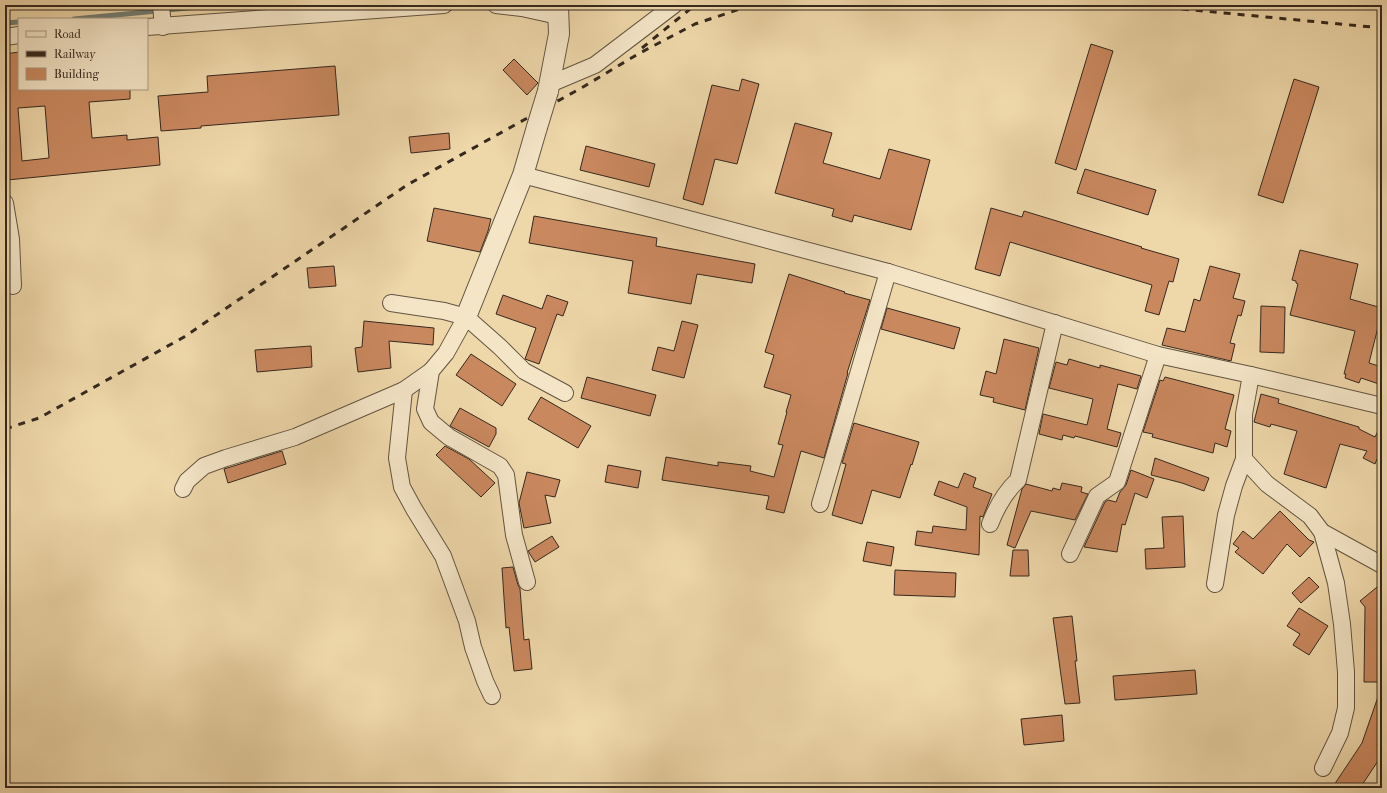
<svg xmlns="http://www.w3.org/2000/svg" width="1387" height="793" font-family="'IM FELL French Canon',serif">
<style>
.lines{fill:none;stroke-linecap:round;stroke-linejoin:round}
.stream{stroke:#727e75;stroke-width:5}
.building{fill:#ca885f;stroke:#35281e;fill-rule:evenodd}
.minor-casing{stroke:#635441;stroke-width:18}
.tertiary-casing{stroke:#635441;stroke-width:22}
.minor{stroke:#f4e5c7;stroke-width:16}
.tertiary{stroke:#f4e5c7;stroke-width:20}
.rail{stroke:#35281e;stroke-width:3;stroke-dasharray:7 7;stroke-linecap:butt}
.tertiary-bridge-casing{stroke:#635441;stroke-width:22;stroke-linecap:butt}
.tertiary-bridge{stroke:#f4e5c7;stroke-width:20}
</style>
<rect width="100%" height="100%" fill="#eed7a9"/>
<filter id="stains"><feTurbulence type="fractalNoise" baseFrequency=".005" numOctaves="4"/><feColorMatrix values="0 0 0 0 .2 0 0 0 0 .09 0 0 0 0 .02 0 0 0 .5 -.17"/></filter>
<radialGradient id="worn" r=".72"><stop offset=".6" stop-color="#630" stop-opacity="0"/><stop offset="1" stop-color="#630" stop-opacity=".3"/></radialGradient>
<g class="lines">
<g class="stream">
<path d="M74 19 219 5"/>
<path d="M5 23 19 22"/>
</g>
</g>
<g class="building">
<path d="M1091 44 1113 51 1076 170 1055 163Z"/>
<path d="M19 52V89H130V99L89 102 92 138 127 135V140L158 137 160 165 7 180 5 161V54ZM45 106 49 158 22 161 18 108Z"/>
<path d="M514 59 538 83 527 95 503 70Z"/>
<path d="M335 66 339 115 201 126V128L161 131 158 96 208 92 207 76Z"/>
<path d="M742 79 759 84 737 164 715 159 703 205 683 199 712 85 739 91Z"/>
<path d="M1294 79 1319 87 1283 203 1258 195Z"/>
<path d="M795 123 832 133 823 163 880 179 889 149 930 160 911 230 854 215 852 222 832 216 834 209 775 193Z"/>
<path d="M449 133 450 149 411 153 409 137Z"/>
<path d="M586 146 655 164 649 187 580 170Z"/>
<path d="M1085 169 1156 190 1148 215 1077 193Z"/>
<path d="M434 208 491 219 488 231 480 252 427 241Z"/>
<path d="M991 208 1022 217 1024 211 1142 247 1141 248 1179 259 1173 282 1169 281 1159 315 1145 311 1152 285 1010 242 1000 276 975 269Z"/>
<path d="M534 216 657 238 656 246 755 264 752 283 697 274 691 304 628 293 633 261 529 243Z"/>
<path d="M1300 250 1358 264 1350 299 1382 308V324L1379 323 1369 363 1382 367V385L1361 378 1359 383 1345 378 1346 374H1344L1355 331 1290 315 1298 284 1296 283V281L1292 280Z"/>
<path d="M334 266 336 286 309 288 307 268Z"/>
<path d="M1210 266 1240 274 1233 298 1245 301 1241 316 1238 315 1230 343 1235 344 1231 361 1162 345 1167 328 1185 332 1194 299 1200 301Z"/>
<path d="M789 274 845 292 844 293 870 300 847 373H848L824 458 801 451 784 513 766 509 769 496 662 480 666 457 718 466V462L751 466 750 471 774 477 783 445 778 444 787 412H786L791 395 764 387 774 355 765 352Z"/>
<path d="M503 295 542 309 547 295 568 302 563 316 557 314 539 364 525 359 536 328 496 314Z"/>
<path d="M1261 306 1285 307 1284 353 1260 352Z"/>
<path d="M887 308 960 328 954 349 881 329Z"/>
<path d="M364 321 434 328 433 345 389 341 391 368 358 372 355 348 362 347Z"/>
<path d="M682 321 698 325 684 378 652 370 658 347 674 351Z"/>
<path d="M1004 339 1039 348 1025 410 993 402 994 398 980 395 986 371 996 374Z"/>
<path d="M311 346 312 367 257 372 255 350Z"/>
<path d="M471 354 516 384 502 406 456 375Z"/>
<path d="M1069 359 1100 368V365L1141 376 1137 389 1118 384 1107 429 1121 433 1117 447 1075 436 1074 438 1063 435 1062 440 1039 434 1043 414 1087 425 1093 399 1049 388 1056 362 1067 365Z"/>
<path d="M587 377 656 395 650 416 581 398Z"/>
<path d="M1165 377 1234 395 1225 429 1231 431 1227 447 1215 443 1213 453 1152 437 1153 434 1143 432 1160 380 1163 381Z"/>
<path d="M1261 394 1279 399 1278 403 1359 427V429L1375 437 1382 423V462L1377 459 1375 464 1363 458 1367 451 1340 444 1326 488 1284 474 1297 431 1271 424 1270 427 1254 422Z"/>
<path d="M541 397 591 426 578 448 528 419Z"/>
<path d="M460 408 496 428V434L489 447 450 426Z"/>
<path d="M854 423 919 442 912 465 911 464 900 498 872 490 862 524 832 515 846 464 842 463Z"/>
<path d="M445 446 469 459 495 483 481 497 436 455Z"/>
<path d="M282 451 286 464 228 483 224 469Z"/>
<path d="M1155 458 1209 478 1204 491 1182 483 1151 475Z"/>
<path d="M608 465 641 471 638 488 605 482Z"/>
<path d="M1131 470 1154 479 1147 498 1135 493 1125 525 1122 524 1117 552 1084 547 1105 502 1108 500 1116 502 1120 492 1126 485Z"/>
<path d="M527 472 560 480 555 497 545 495 551 523 524 528 519 503Z"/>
<path d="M964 473 976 478 973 487 992 494 983 517 980 516 979 555 915 545 917 531 932 533 933 526 966 530 967 507 934 495 939 481 958 488Z"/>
<path d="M1062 483 1082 487 1081 492 1088 494 1075 520 1031 511 1015 548 1007 545 1022 489 1026 484 1052 491 1053 488 1060 490Z"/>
<path d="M1280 511 1309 540 1314 542 1300 557 1287 544 1263 574 1235 552 1239 548 1233 544 1243 531 1253 539Z"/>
<path d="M1183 516 1185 567 1146 569 1145 549 1164 548 1162 517Z"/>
<path d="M552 536 559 547 535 562 528 551Z"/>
<path d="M867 542 894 547 891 566 863 561Z"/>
<path d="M1013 550H1028L1029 576H1010Z"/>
<path d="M513 567 518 585 520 589 524 640 529 639 532 669 514 671 509 627 506 628 502 568Z"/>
<path d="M895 570 956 573 955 597 894 595Z"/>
<path d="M1309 577 1319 587 1301 603 1292 593Z"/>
<path d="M1382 583V682H1364L1365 607 1360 601Z"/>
<path d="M1299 608 1328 626 1309 655 1293 645 1300 634 1287 626Z"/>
<path d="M1072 616 1077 661H1075L1080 703 1065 704 1053 618Z"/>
<path d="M1195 670 1197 694 1115 700 1113 676Z"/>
<path d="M1380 691H1382V730L1377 745 1382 748V755L1360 788H1332L1362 743Z"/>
<path d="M1062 715 1064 741 1024 745 1021 719Z"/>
</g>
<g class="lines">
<g class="minor-casing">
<g id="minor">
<path d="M161 5 163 27"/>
<path d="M496 5 522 8 558 16"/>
<path d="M147 27 444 5"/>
<path d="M5 37 19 35"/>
<path d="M550 84 595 65 674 5"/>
<path d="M523 175 888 272 1158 355 1251 375 1382 406"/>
<path d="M5 203 11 239 13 286"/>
<path d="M391 303 444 311 466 317 500 347 524 371 565 393"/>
<path d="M466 317 446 353 431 371 425 409 431 422 449 437 500 466 506 475 514 535 527 582"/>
<path d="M1251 375 1244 414V459L1267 484 1310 516 1322 532 1382 565"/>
<path d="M404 390 397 458 402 487 414 509 443 556 467 621 473 647 485 681 492 696"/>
<path d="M183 489 187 481 204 466 226 458 295 437 404 390 431 371"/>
<path d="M820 504 888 272"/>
<path d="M990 524C997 506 1005 492 1018 480L1055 323"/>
<path d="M1322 532 1336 583 1342 624 1346 672V708L1340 733 1323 768"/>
<path d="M1070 554 1097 496 1117 482 1158 355"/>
<path d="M1215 584 1226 515 1234 486 1244 459"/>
</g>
</g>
<g class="tertiary-casing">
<g id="tertiary">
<path d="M548 91 559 34 558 5"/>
<path d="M466 317 523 175 537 127"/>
</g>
</g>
<use href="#minor" class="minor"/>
<use href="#tertiary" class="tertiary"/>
<g class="rail">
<path d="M1140 5 1382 28"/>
<path d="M642 48 695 5"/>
<path d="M5 429 39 418 184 337 407 185 583 87 638 54 695 24 752 5"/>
</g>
<g class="tertiary-bridge-casing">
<path id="tertiary-bridge" d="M537 127 548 91"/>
</g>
<use href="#tertiary-bridge" class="tertiary-bridge"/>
</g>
<rect width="1387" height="793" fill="none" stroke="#eed7a9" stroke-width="20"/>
<rect x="6" y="6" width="1375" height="781" fill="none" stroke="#35281e" stroke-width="2"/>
<rect x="10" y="10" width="1367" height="773" fill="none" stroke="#35281e"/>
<rect x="18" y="18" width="130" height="72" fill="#f4e5c7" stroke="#a89983"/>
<rect x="26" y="31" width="20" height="6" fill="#f4e5c7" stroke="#a89983"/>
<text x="54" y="38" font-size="12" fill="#35281e">Road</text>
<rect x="26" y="51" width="20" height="6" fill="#35281e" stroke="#a89983"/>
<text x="54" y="58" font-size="12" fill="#35281e">Railway</text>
<rect x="26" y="68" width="20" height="12" fill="#ca885f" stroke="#a89983"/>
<text x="54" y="78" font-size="12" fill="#35281e">Building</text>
<rect width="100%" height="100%" filter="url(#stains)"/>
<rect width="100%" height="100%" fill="url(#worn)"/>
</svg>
